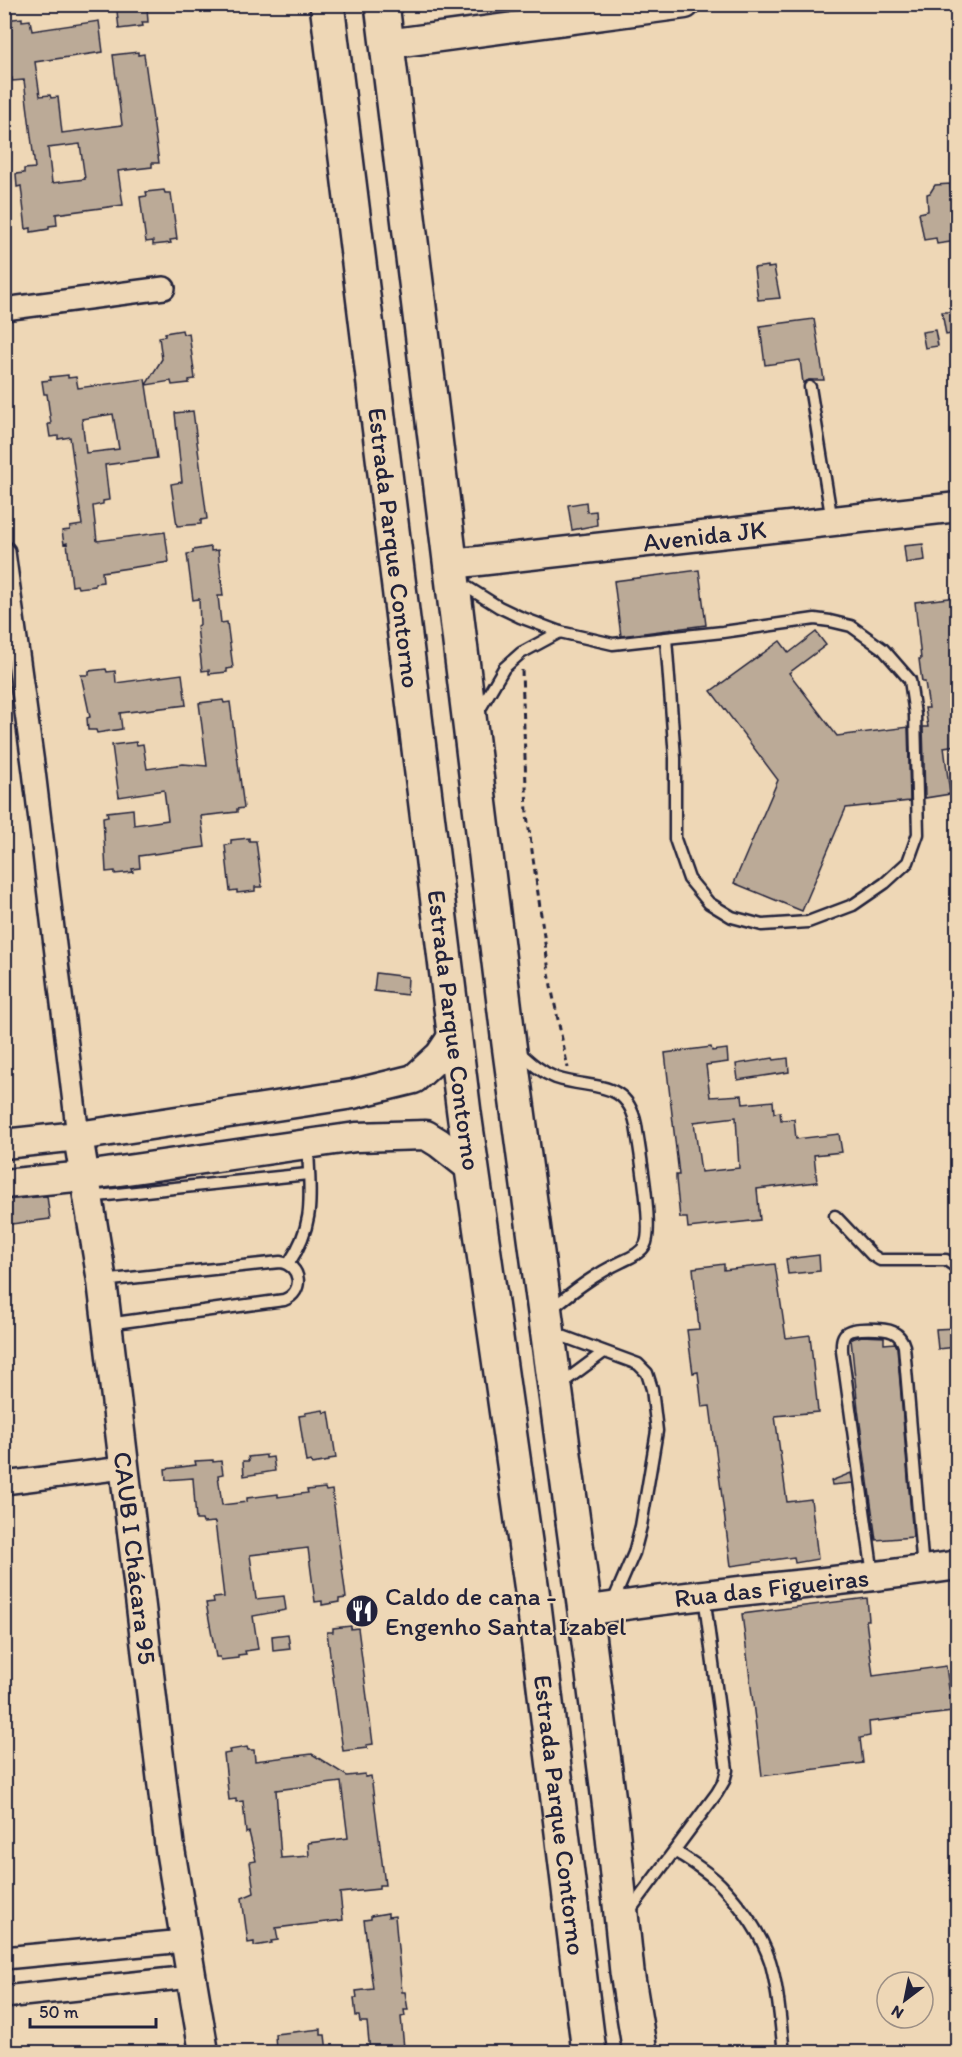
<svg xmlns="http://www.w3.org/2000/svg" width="962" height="2057" font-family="Itim,sans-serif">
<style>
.building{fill:#bbaa97;stroke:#22223b;stroke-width:1.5;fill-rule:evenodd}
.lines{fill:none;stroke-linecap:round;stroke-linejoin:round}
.lane-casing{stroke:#22223b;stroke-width:15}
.street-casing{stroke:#22223b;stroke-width:26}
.secondary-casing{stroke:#22223b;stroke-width:33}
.highway-casing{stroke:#22223b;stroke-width:38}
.path{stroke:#22223b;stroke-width:3;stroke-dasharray:6 4.5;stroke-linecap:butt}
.lane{stroke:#eed7b6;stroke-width:10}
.street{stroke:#eed7b6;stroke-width:21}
.secondary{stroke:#eed7b6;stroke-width:28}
.highway{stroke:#eed7b6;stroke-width:33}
.labels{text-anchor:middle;stroke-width:4.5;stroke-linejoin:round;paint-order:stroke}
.street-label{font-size:26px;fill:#22223b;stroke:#eed7b6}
.poi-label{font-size:26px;fill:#22223b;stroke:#eed7b6;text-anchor:start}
</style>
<rect width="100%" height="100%" fill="#eed7b6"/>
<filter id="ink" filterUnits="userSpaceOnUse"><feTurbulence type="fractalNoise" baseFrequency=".0167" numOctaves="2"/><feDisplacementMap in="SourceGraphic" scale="12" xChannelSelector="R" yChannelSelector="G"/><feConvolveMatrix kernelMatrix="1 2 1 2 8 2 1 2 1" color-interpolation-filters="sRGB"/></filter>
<g filter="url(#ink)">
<g class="building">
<path d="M132 4H144V7H147L148 22H142L143 26 119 29 117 11 119 10V6Z"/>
<path d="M22 18V21L30 20 32 31 99 21 103 52 35 62 40 96 50 95 51 98 58 97 62 133 122 125 113 55 138 52V55L144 54 159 163H152V167L118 171 123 205 56 214 57 225 49 226V229L31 232V228L26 229 21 186 17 187 16 174 24 173V169L35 168 24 80 12 81V78L4 79V20ZM80 144 85 179 52 183 48 148Z"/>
<path d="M950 184 952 208 957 207V241L937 244 936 238 924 240 919 213 928 211 927 194 930 193 935 185Z"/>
<path d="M164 190 165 193H171L177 239 170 240 171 243 153 245V241L146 242 140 197 147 196 146 192Z"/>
<path d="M768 266V268L774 267 780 298 758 300 754 268Z"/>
<path d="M942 312H957V333L946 335Z"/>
<path d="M814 319 824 380H809L803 383 800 360 765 365 760 326Z"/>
<path d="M182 330 183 334 189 333 195 379 189 380V383L172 385 171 381 146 385 157 458 105 465 109 500 103 501V504L93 506 97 541 165 532 169 562 102 572 103 582 95 583V586L78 588 77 585 72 586 67 543 64 544 62 531 70 530V527L82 525 70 437 58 439V436L50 437 48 424H51L47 394H44L42 381 51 380 50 377 68 375V378L76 377 78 388 145 379 146 385 162 359 159 337 165 336V333ZM113 414 119 449 86 453 82 419Z"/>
<path d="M935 330 938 346 925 348 922 332Z"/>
<path d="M193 411 207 519 201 520V524L177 526 171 484 182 482 175 413Z"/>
<path d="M586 502 587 512 596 511 597 525 572 530 568 505Z"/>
<path d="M923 544 925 560 906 563 904 546Z"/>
<path d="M211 547V551L218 550 223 596H218L221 623 227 622 233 668 227 669V672L209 674V670L202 671 197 626 200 625 199 599 193 600 187 554 193 553V550Z"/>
<path d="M699 570 706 625 621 636 614 581Z"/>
<path d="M957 597V657H955V660L957 700 952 701 957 745 944 747 950 794 925 798 923 727H928L925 708H929L925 682H922L920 667 919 659H921L915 602Z"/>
<path d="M816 632 826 645 789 673 837 736 908 727 910 801 846 808 802 911 734 883 778 780 711 691 780 641 789 653Z"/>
<path d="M106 669 107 672 115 671 116 683 182 674 186 705 120 713 122 729 97 733 96 730H88L87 718 90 717 81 675H89V671Z"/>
<path d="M223 700 224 703 230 702 244 808 237 809V812L201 816 205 847 139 856 140 868 132 869 133 872 115 874V871L106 872 103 817 108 816 107 812 133 809 134 825 168 820 164 790 119 797 112 745 136 742 137 745 143 744 147 769 183 764 207 766 199 703Z"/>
<path d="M249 838V841H256L262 887H255V891L237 893V890L230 891 225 845 231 844V840Z"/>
<path d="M376 973 408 977 407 995 374 991Z"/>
<path d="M711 1047 712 1051 727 1049 728 1062 706 1065 710 1097 742 1095 743 1104 773 1101 774 1113 780 1112 781 1120 794 1119 796 1139 839 1134 842 1152 814 1155 817 1182 757 1189 760 1220 688 1228 687 1218H680L676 1179V1175H679L665 1053ZM736 1117 739 1168 701 1172 694 1122Z"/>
<path d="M773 1058 774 1060 788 1058 789 1072 738 1080 736 1064Z"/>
<path d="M47 1196 50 1219 4 1225V1200Z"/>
<path d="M819 1255 820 1271 788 1274 786 1259Z"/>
<path d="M724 1264V1270L775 1264 786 1338 810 1335 818 1412 775 1416 787 1502 811 1499 818 1559 795 1563 794 1557 731 1566 710 1406 702 1407 698 1372 693 1373 687 1330 699 1329 693 1268Z"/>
<path d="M955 1328 957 1347 938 1349 936 1329Z"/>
<path d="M862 1336 884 1337V1344L895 1343 897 1347 913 1537 876 1540 858 1409 851 1339Z"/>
<path d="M323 1410 324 1413 329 1412 336 1458 329 1459V1461L312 1464 311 1461 306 1462 299 1416 306 1415 305 1413Z"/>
<path d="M266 1455V1458L273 1457 275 1471 244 1476 243 1461H249L248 1457Z"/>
<path d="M213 1460V1462L221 1461 223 1474 218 1475 222 1505 247 1502V1498L278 1494V1497L308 1493 307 1490 325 1488 326 1491 332 1490 346 1598 339 1599V1602L322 1605V1601L315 1602 308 1548 250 1555 256 1599 284 1596 286 1610 253 1616 258 1649 245 1651 246 1654 238 1655V1658L221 1660 220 1657H216L206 1603 214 1602 213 1598 224 1597 215 1522 203 1523 202 1520H196L193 1478 166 1480 165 1469 196 1465 195 1461Z"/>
<path d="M851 1473 853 1483 832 1485 831 1481Z"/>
<path d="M867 1598 869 1620H866L873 1676 946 1666 952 1712 869 1722 870 1736 860 1738 863 1763 762 1776 742 1614Z"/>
<path d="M351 1626V1629L358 1628 373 1744 366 1745 367 1748 343 1751 327 1632H333V1628Z"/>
<path d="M288 1634 290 1649 273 1651 272 1636Z"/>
<path d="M247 1747 248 1750H254L255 1761 312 1754 347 1776 365 1774V1777L371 1776 385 1885H379V1889L340 1893 343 1920 276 1928 278 1940 271 1941 272 1943 254 1946V1942L248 1943 242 1898 254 1893 250 1862 256 1861 249 1832 246 1833 243 1801 236 1802V1799L229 1800 224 1754 230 1753 229 1750ZM341 1782 348 1838 308 1843 309 1856 281 1858 276 1790Z"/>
<path d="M388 1913V1917L395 1916 402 1992H405L408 2010H404L405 2016 401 2017 404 2048 400 2049V2052H370L367 2022H360L359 2016H356L354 1998H357L356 1991 373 1989 364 1920 371 1919V1916Z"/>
<path d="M321 2029V2035H325L327 2052H276L275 2034Z"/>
</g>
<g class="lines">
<g class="lane-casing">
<g id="lane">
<path d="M810 387 832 521"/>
<path d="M459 582 499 607 520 617 560 632 613 644 666 638 723 632 815 619 830 621 851 626 883 649 910 680 915 715 918 834 908 862 885 883 853 905 808 922 762 925 732 917 709 903 689 879 675 839V758L666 638"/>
<path d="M477 714 504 668 521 653 560 632"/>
<path d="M519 1052C531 1063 541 1072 556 1078 591 1090 627 1078 636 1125 639 1147 654 1230 645 1245 641 1253 630 1258 623 1261 595 1274 573 1291 550 1310"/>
<path d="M88 1197 308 1174"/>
<path d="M835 1216 872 1255 880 1260H946L956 1267 958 1271"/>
<path d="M289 1263C317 1221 309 1193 308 1145"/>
<path d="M102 1281 280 1262C301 1265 305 1292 284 1300L107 1324"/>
<path d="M554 1333 638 1364 647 1373 652 1389 657 1431 641 1526 634 1553 612 1604"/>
<path d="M561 1384 604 1352"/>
<path d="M873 1575 842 1351C842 1345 841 1338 846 1333 852 1327 885 1328 893 1332 899 1335 902 1339 904 1346L923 1570"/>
<path d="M675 1851C690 1861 707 1871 720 1884 740 1905 761 1933 770 1961 779 1990 780 2023 784 2052"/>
<path d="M628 1913 717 1793 724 1781 727 1770 704 1595"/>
</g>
</g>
<g class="street-casing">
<g id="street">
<path d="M4 309 164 288"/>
<path d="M4 552 34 771 78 1136"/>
<path d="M4 1483 123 1468"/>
<path d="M4 1958 184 1941"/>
<path d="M4 1997 190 1977"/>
</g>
</g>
<g class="secondary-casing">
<g id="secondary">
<path d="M387 44 685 4"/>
<path id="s1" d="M452 564 958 507"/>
<path id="s2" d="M78 1136 102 1281 170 1849 204 2052"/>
<path d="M4 1144 78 1136 302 1102 353 1094 414 1079 440 1055 454 1034"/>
<path d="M4 1184 85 1176 356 1137 426 1135 439 1143 472 1169"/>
<path id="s3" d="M585 1611C708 1591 834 1584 958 1565"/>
</g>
</g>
<g class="highway-casing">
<g id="highway">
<path id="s4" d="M327 4 464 1113 534 1605 589 2052"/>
<path d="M382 4 509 1044 585 1611 611 1817 627 1972 640 2052"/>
</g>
</g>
<path class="path" d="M522 670 527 815 551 986 568 1068"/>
<use href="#lane" class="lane"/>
<use href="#street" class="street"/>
<use href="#secondary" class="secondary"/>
<use href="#highway" class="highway"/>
</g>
</g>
<defs>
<g id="restaurant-disc" transform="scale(1.725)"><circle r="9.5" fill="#22223b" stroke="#eed7b6"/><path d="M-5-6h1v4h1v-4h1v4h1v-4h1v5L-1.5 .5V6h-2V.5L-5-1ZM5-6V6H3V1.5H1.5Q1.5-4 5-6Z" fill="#fff"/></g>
</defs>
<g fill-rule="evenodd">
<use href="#restaurant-disc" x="362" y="1611"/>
</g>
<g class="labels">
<g class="street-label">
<text dy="9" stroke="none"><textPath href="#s1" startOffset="254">Avenida JK</textPath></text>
<text dy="9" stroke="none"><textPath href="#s4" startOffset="548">Estrada Parque Contorno</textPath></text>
<text dy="9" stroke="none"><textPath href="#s4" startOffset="1034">Estrada Parque Contorno</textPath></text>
<text dy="9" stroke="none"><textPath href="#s2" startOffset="426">CAUB I Chácara 95</textPath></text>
<text dy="9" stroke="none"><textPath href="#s3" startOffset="188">Rua das Figueiras</textPath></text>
<text dy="9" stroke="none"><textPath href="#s4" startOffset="1826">Estrada Parque Contorno</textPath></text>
</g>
<g class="poi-label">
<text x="385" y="1605">Caldo de cana -<tspan x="385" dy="30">Engenho Santa Izabel</tspan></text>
</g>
</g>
<rect width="962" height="2057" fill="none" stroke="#eed7b6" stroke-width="24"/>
<rect x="12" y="12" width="938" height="2033" fill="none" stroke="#22223b" stroke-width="2" filter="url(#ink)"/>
<g transform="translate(905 2000) rotate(212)"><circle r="28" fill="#eed7b6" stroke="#9c8f85" stroke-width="1.5"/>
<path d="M0-4.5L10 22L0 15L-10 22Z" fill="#22223b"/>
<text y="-9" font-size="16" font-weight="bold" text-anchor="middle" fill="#22223b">N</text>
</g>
<path d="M30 2018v9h126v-9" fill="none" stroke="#22223b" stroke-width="3"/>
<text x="39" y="2018" font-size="18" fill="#22223b" stroke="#eed7b6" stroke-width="4.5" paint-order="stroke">50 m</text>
</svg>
